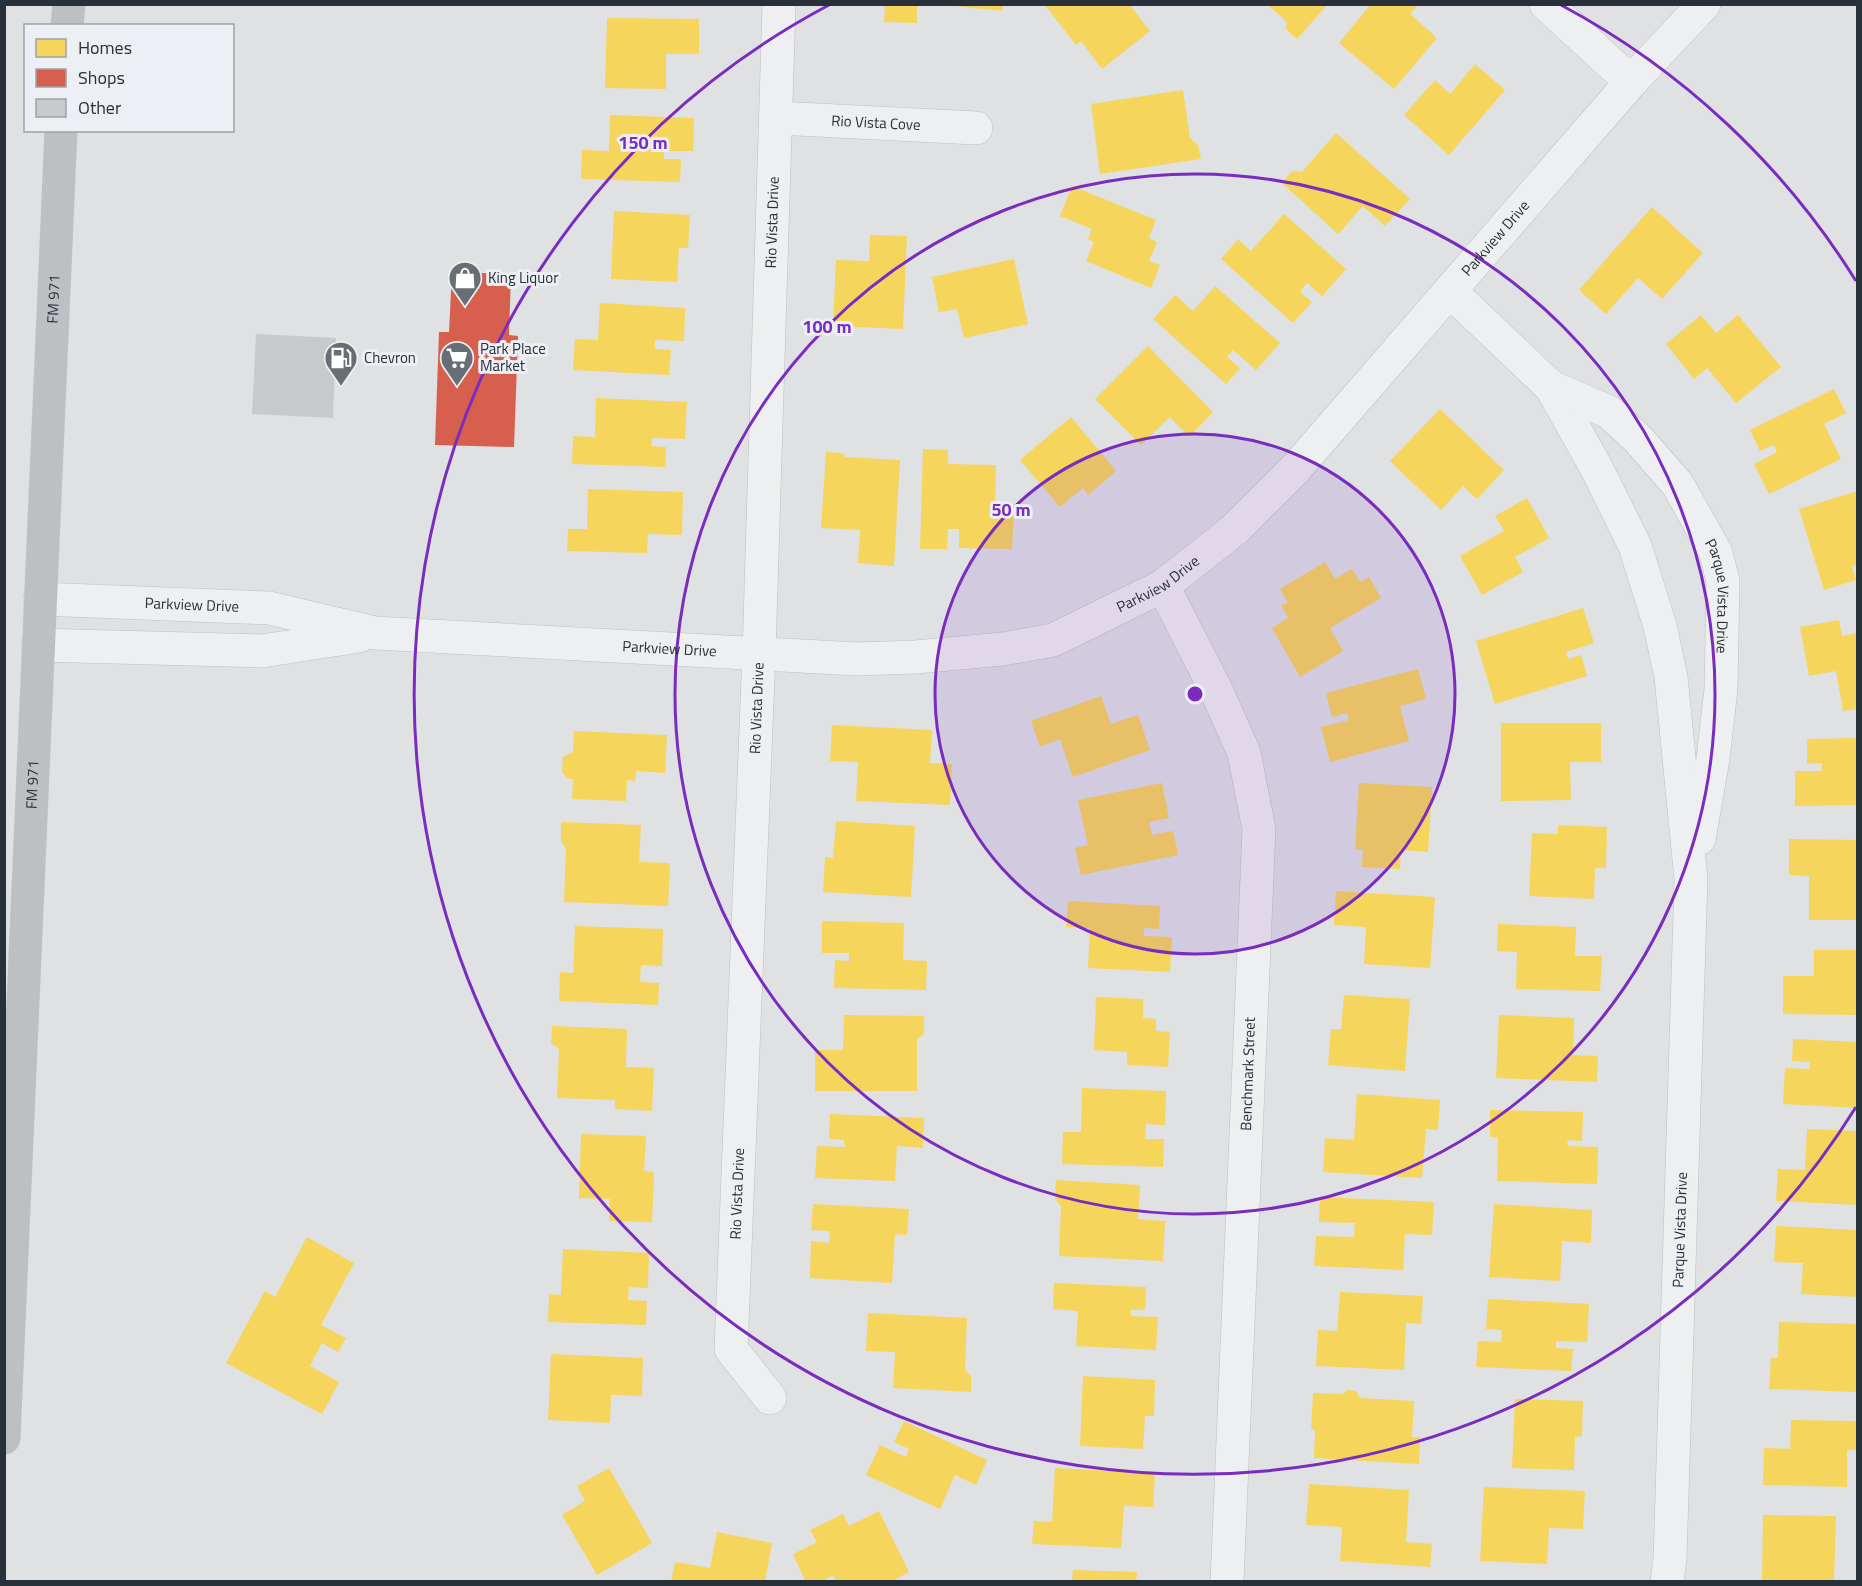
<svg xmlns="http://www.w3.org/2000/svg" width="1862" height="1586" font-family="'Titillium Web',sans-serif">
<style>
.homes{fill:#f6d55c}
.shops{fill:#d6604d}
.building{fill:#c7c9cb}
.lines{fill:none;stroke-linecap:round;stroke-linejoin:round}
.street-casing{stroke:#bdbfc1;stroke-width:34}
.street{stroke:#eeeff0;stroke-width:33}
.secondary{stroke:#bdc0c3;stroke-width:33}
.ring{fill:none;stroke:#7b2cbf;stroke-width:3}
.labels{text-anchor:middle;stroke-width:6;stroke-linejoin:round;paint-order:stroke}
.street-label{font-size:15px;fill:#28303a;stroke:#eceff3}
.poi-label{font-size:15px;fill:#28303a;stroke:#eceff3;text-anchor:start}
.centre{fill:#7b2cbf;stroke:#eceff3;stroke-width:3}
.ring-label{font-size:18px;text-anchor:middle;font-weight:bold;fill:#7b2cbf;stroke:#eceff3;stroke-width:6;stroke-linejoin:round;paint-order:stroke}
</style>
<rect width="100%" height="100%" fill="#dfe1e3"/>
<g class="homes">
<path d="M885 4H917V23L884 22Z"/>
<path d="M938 4H1003L1002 11Z"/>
<path d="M1044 4H1129L1150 31 1102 69 1081 41 1076 45Z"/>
<path d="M1267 4H1328L1297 39 1286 29 1287 22Z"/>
<path d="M1371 4H1412L1416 7 1410 14 1437 38 1394 89 1339 43Z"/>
<path d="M607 18 699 19V54H666V89L605 88Z"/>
<path d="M1475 64 1505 90 1449 155 1404 115 1435 80 1450 94Z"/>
<path d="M1183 90 1190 138 1198 145 1201 159 1100 174 1091 104Z"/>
<path d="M610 115 694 118 693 151H664V159H681L680 182 581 179 582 150 609 151Z"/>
<path d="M1336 133 1410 199 1385 226 1363 206 1338 234 1282 183 1292 171 1302 172Z"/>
<path d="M1072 186 1156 220 1149 238 1157 242 1149 261 1160 265 1151 288 1086 261 1094 242 1088 239 1092 229 1060 216Z"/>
<path d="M1652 207 1703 253 1662 299 1638 278 1606 314 1579 290Z"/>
<path d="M614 211 690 215 688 248H679L677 282 611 279Z"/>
<path d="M1284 214 1346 269 1322 296 1307 283 1300 292 1312 302 1293 323 1221 259 1238 239 1251 251Z"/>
<path d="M870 235 907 236 903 329 833 326 836 260 869 261Z"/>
<path d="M1014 259 1028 324 964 338 957 309 939 312 932 277Z"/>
<path d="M1215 286 1280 343 1256 370 1233 350 1227 357 1240 368 1226 384 1153 319 1175 295 1193 311Z"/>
<path d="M600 303 685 308 684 341 655 340V349L671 350 669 375 573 370 575 339 598 340Z"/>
<path d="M1701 315 1716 333 1738 315 1781 367 1736 403 1707 368 1694 379 1666 344Z"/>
<path d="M1148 346 1213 412 1189 437 1170 417 1141 445 1095 399Z"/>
<path d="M1834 389 1846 413 1824 424 1841 459 1769 494 1754 464 1777 452 1774 445 1760 451 1750 430Z"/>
<path d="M596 398 687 402 685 439 652 438 651 446 666 447 665 467 572 464 573 436 595 437Z"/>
<path d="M1440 409 1504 470 1477 499 1463 486 1441 510 1390 461Z"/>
<path d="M1071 417 1116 471 1088 495 1083 488 1060 507 1020 460Z"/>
<path d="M923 449 948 450V464L996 465 995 506 1014 507 1012 549 959 548V529H948L947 549H920Z"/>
<path d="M826 452 843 453 845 457 900 460 894 566 858 563 860 530 821 528Z"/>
<path d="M588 489 683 492 682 535 648 534 647 553 567 551 568 529H587Z"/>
<path d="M1858 491V565L1852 566 1856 580 1824 590 1799 509Z"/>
<path d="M1527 498 1549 538 1515 557 1523 572 1482 595 1460 556 1504 531 1495 516Z"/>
<path d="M1325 562 1335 579 1352 569 1360 582 1369 577 1381 598 1330 628 1343 651 1300 677 1272 628 1288 618 1281 605 1288 603 1280 589Z"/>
<path d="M1583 608 1594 643 1566 652 1568 659 1581 655 1587 676 1495 704 1476 641Z"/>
<path d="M1839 620 1842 636 1858 633V709L1843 711 1836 671 1809 676 1800 627Z"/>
<path d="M1418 669 1426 699 1400 706 1409 741 1330 762 1321 727 1349 720 1347 713 1332 717 1326 693Z"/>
<path d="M1101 696 1111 724 1138 715 1150 750 1073 777 1060 739 1040 747 1031 721Z"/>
<path d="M1501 723H1601V762H1570L1571 800 1501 801Z"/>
<path d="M832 725 932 730 930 763 952 764 950 805 856 801 858 762 830 761Z"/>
<path d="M574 731 667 735 665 773 636 771 635 781 627 780 626 801 572 799 573 779H568L562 772 563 757 573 752Z"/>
<path d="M1858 738V805L1795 806V771H1822V763L1807 764V739Z"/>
<path d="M1162 783 1169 818 1149 822 1152 835 1173 831 1178 855 1081 875 1075 848 1088 845 1078 800Z"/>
<path d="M1359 783 1432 787 1428 852 1401 850 1400 869 1362 867 1363 850H1355Z"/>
<path d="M836 821 915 826 911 897 823 892 825 857 833 858Z"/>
<path d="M561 822 641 825 639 862 670 863 668 906 564 902 566 848 561 842Z"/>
<path d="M1558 825 1607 827 1606 868H1595L1594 899 1529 896 1532 833 1558 834Z"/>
<path d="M1789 839 1858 840V920H1809V876L1789 875Z"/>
<path d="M1336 891 1435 897 1430 968 1364 964 1366 927 1334 925Z"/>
<path d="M1068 901 1160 906 1159 929 1144 928V936L1172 937 1170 972 1088 968 1090 928 1066 927Z"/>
<path d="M822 921 904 923 903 960 927 961 926 990 834 988 835 960 849 961V953H822Z"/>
<path d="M1498 924 1576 927 1575 956H1602L1600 991 1516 989 1517 952 1497 951Z"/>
<path d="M575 926 663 929 662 966 641 965 640 982 659 983 658 1005 559 1001 560 972 573 973Z"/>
<path d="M1814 950H1858V1015L1783 1014V976H1814Z"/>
<path d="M1344 995 1410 999 1405 1071 1328 1065 1331 1029H1341Z"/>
<path d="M1096 997 1143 999V1018L1156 1019V1031L1170 1032 1168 1067 1127 1065V1052L1094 1050Z"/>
<path d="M844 1015 924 1016V1034L917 1039V1091H815V1050H843Z"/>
<path d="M1499 1015 1574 1018 1573 1055 1598 1056 1597 1082 1496 1078Z"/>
<path d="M552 1026 627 1029 626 1067 654 1068 652 1111 615 1109V1100L557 1098 559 1049 551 1043Z"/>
<path d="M1793 1039 1858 1042V1108L1783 1104 1785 1068 1810 1069 1809 1062 1792 1061Z"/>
<path d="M1082 1088 1166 1091 1165 1125 1146 1124 1145 1139H1164L1163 1167 1062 1164 1063 1132H1081Z"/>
<path d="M1357 1094 1440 1100 1438 1130 1426 1129 1422 1178 1323 1172 1325 1138 1354 1140Z"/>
<path d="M1490 1110 1583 1112 1582 1141 1567 1140 1568 1146 1598 1147 1597 1184 1497 1181 1498 1137H1490Z"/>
<path d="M830 1114 924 1118 923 1148 897 1146 895 1181 815 1178 817 1146 845 1147 844 1140 829 1139Z"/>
<path d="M1807 1129 1858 1131V1205L1776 1201 1778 1169 1805 1170Z"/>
<path d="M581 1134 646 1136 644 1171 654 1172 652 1222 609 1221 610 1199 579 1198Z"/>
<path d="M1056 1180 1140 1185 1138 1219 1165 1221 1163 1261 1059 1256 1061 1206 1055 1199Z"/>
<path d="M1320 1197 1434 1202 1432 1235 1405 1234 1403 1270 1314 1266 1316 1236 1354 1237 1355 1223 1319 1222Z"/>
<path d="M813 1204 909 1209 907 1235 895 1234 892 1283 810 1278 811 1241 829 1243 830 1231 811 1230Z"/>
<path d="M1494 1204 1592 1210 1591 1243 1562 1241 1560 1281 1489 1277Z"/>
<path d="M1776 1226 1858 1230V1297L1801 1294 1803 1263 1774 1262Z"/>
<path d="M307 1237 354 1263 321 1325 346 1338 338 1352 322 1343 310 1366 339 1382 322 1414 226 1363 265 1291 275 1297Z"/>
<path d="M563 1249 649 1253 648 1288 629 1287 628 1300 647 1301 646 1325 548 1322 549 1294 561 1295Z"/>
<path d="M1054 1283 1146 1287 1145 1310H1131V1316L1158 1317 1156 1350 1076 1346 1078 1311 1053 1309Z"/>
<path d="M1340 1292 1423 1296 1421 1324 1406 1323 1404 1370 1316 1366 1318 1330 1337 1331Z"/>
<path d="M1488 1299 1589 1304 1587 1342 1556 1341V1348L1573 1349 1571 1371 1476 1367 1478 1341 1501 1342 1502 1330 1486 1329Z"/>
<path d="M868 1313 967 1318 965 1370 971 1376V1392L893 1388 895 1352 866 1351Z"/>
<path d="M1779 1322 1858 1324V1392L1769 1389 1771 1358H1778Z"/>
<path d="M551 1354 643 1358 642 1396 611 1395 610 1423 548 1420Z"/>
<path d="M1083 1376 1155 1380 1154 1416H1145L1143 1449 1080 1446Z"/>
<path d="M1347 1390 1356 1391 1360 1398 1414 1401 1412 1437H1420L1419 1464 1314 1458 1315 1430H1311L1313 1393 1343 1394Z"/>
<path d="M1515 1399 1583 1401 1582 1436 1575 1437 1574 1470 1512 1468Z"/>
<path d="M1791 1420 1858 1421V1450H1847V1487L1763 1485 1764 1448 1790 1449Z"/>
<path d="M904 1421 987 1460 976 1485 955 1475 940 1509 866 1475 880 1445 906 1457 909 1449 894 1442Z"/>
<path d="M609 1468 652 1543 597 1575 562 1515 585 1501 577 1486Z"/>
<path d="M1055 1468 1155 1473 1153 1507 1124 1506 1121 1548 1032 1544 1034 1521 1052 1522Z"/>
<path d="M1309 1484 1409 1490 1406 1542 1432 1544 1430 1567 1340 1561 1342 1527 1306 1525Z"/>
<path d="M1484 1487 1585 1491 1583 1529 1549 1528 1547 1564 1480 1561Z"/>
<path d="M879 1511 909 1572 890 1582H836L833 1575 821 1582H806L793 1554 817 1542 810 1530 843 1514 849 1526Z"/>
<path d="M1763 1515 1836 1516 1834 1582H1762Z"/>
<path d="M717 1532 772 1543 765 1582H671L675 1562 710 1568Z"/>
<path d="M1073 1570 1137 1572 1136 1582H1072Z"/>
</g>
<path class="shops" d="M452 272 511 274 509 335 518 336 514 447 435 445 439 332H449Z"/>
<path class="building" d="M256 334 336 338 333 418 252 414Z"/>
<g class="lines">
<g class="street-casing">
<g id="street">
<path d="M1546 4 1631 82"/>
<path id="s1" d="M777 118 976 128"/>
<path d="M1451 292 1551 387 1597 469 1635 546 1660 626 1671 677 1691 879 1670 1559 1667 1582"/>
<path id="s2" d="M1551 387 1609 412 1638 439 1678 485 1716 553 1723 581 1721 689 1713 759 1699 839"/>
<path d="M1163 586 1217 692 1244 753 1259 829 1227 1582"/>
<path id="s3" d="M40 599 269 608 375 633 857 659 916 657 1003 649 1053 640 1163 586 1234 530 1297 467 1631 82 1704 4"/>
<path d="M38 645 262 651 359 636"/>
<path id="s4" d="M770 1398 731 1349 759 653 779 4"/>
</g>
</g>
<use href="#street" class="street"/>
<g class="secondary">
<path d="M67 26 69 4"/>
<path id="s5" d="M4 1438 61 130"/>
</g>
</g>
<circle cx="1195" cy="694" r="260" fill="#7b2cbf" fill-opacity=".12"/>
<g class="ring">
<circle cx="1195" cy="694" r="260"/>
<circle cx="1195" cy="694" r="520"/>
<path d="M1856 1107A780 780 0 1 1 829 5M1561 5A780 780 0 0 1 1856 281"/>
</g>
<defs>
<g id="shop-pin" transform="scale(1.725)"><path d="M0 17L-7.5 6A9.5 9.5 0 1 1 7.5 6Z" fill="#686e75" stroke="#eceff3"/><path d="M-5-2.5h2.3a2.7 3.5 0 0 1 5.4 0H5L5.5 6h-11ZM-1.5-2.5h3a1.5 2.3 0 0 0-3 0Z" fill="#fff"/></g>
<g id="fuel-pin" transform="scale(1.725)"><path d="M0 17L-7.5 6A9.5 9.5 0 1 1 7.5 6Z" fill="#686e75" stroke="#eceff3"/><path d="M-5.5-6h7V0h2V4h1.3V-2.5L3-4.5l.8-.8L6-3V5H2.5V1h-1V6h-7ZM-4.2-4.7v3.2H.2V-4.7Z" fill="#fff"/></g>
<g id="supermarket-pin" transform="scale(1.725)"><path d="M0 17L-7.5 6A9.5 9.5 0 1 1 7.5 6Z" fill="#686e75" stroke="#eceff3"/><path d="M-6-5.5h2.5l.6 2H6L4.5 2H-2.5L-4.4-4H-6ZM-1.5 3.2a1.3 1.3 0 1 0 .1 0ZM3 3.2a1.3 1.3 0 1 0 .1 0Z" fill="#fff"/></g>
</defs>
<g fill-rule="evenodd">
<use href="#shop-pin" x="465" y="278"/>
<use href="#fuel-pin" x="341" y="358"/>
<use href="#supermarket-pin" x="457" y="358"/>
</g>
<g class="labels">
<g class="street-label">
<text dy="5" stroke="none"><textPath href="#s1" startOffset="99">Rio Vista Cove</textPath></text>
<text dy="5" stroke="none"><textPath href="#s4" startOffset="1190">Rio Vista Drive</textPath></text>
<text dy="5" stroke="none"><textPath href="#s3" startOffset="1623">Parkview Drive</textPath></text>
<text dy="5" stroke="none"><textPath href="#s5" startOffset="1140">FM 971</textPath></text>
<text dy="5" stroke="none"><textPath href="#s3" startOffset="1137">Parkview Drive</textPath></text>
<text dy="5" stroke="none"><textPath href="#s2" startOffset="285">Parque Vista Drive</textPath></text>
<text dy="5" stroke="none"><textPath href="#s3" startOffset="152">Parkview Drive</textPath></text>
<text dy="5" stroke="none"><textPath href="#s3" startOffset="633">Parkview Drive</textPath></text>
<text dy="5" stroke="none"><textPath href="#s4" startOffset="704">Rio Vista Drive</textPath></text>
<text dy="5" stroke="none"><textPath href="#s5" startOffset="654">FM 971</textPath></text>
<text transform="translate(1248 1074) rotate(-88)" y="5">Benchmark Street</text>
<text dy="5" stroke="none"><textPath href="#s4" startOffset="218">Rio Vista Drive</textPath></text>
<text transform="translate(1680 1230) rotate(-88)" y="5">Parque Vista Drive</text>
</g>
<g class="poi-label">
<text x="488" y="283">King Liquor</text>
<text x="480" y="354">Park Place<tspan x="480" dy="17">Market</tspan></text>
<text x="364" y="363">Chevron</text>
</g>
</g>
<circle cx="1195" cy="694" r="9" class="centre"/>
<g class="ring-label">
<text x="643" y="149">150 m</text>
<text x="827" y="333">100 m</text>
<text x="1011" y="516">50 m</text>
</g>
<rect width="1862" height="1586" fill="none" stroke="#28303a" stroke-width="12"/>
<rect x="24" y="24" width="210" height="108" fill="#eceff3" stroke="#9ea3a9" stroke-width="1.5"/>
<rect x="36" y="39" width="30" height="18" fill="#f6d55c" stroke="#9ea3a9" stroke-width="1.5"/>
<text x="78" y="54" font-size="18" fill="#28303a">Homes</text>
<rect x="36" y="69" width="30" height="18" fill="#d6604d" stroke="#9ea3a9" stroke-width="1.5"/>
<text x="78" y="84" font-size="18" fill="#28303a">Shops</text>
<rect x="36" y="99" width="30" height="18" fill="#c7c9cb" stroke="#9ea3a9" stroke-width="1.5"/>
<text x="78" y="114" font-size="18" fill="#28303a">Other</text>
</svg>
